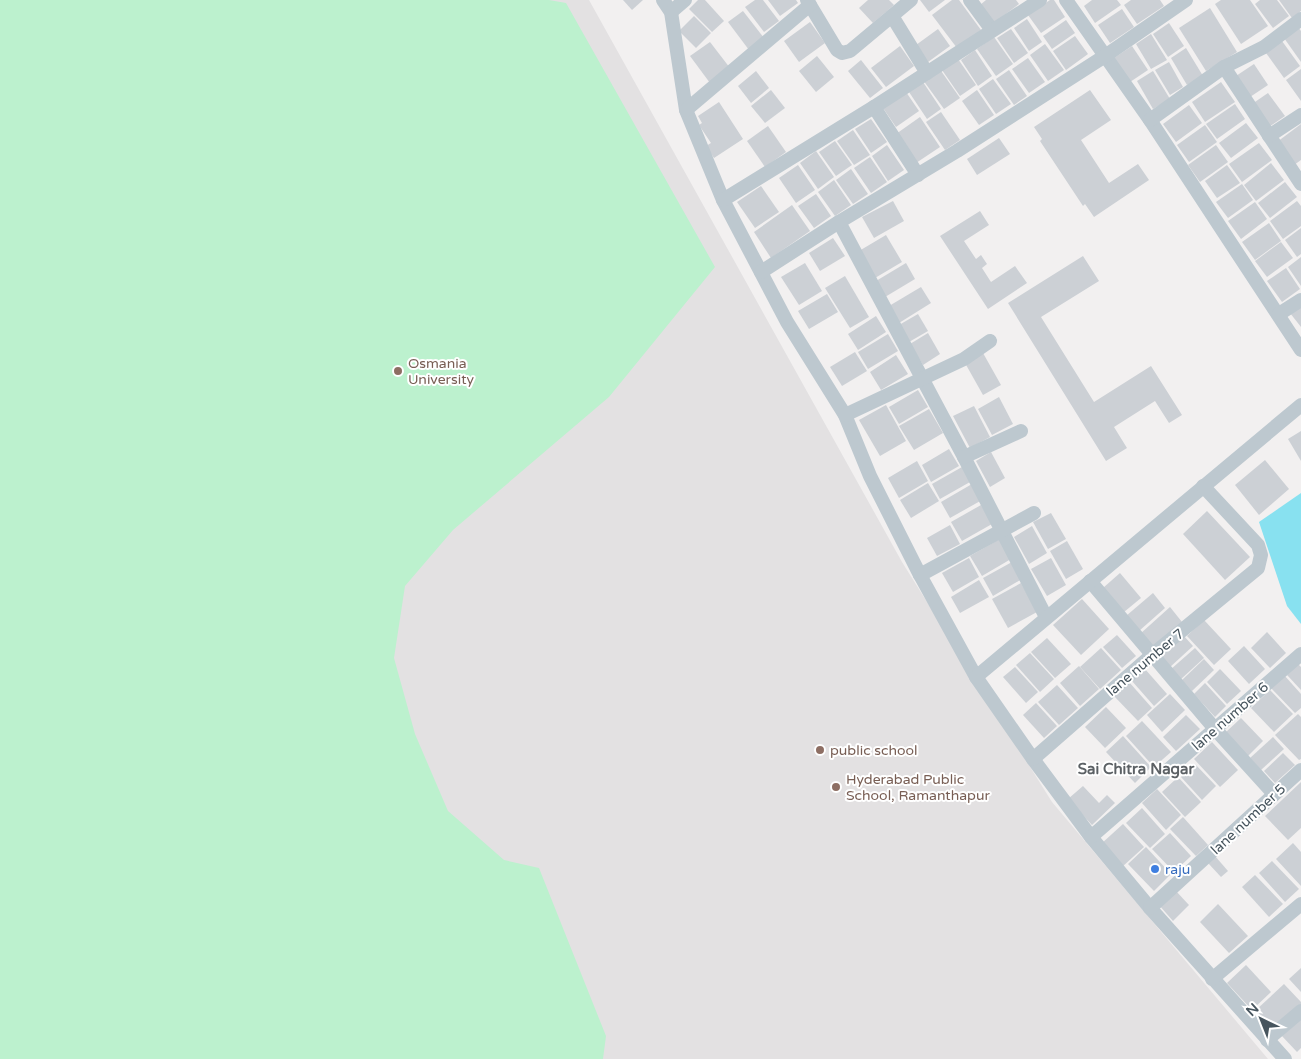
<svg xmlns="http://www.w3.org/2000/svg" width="1301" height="1059" font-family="'Varela Round',sans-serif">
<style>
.education{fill:#e3e1e2}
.green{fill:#bcf1ce}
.water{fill:#88e1f0}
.building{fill:#ccd0d5}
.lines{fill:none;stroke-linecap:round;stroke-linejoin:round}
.street{stroke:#bdc8cf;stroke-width:14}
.education-dot{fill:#8d6e63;stroke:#fff;stroke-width:2}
.shop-dot{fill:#3f7fe0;stroke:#fff;stroke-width:2}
.labels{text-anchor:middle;stroke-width:4;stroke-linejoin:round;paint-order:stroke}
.education-label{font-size:14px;fill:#785e54;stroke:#fff;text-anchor:start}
.street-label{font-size:14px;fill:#47555e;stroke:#fff}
.shop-label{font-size:14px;fill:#366cbe;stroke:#fff;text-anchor:start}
.neighbourhood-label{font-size:15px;font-weight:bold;fill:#5c6165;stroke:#fff}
</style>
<rect width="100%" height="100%" fill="#f2f0f0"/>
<path class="education" d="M0 0H589L902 562 1052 802 1268 1059H0Z"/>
<path class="green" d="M0 0H549L566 3 715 267 609 397 453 530 405 586 394 658 415 734 448 811 504 860 539 868 606 1036 603 1059H0Z"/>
<path class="water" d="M1301 493V624L1287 606 1259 522Z"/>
<g class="building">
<path d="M623 0H643L632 10Z"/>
<path d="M698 0H705L724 21 712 32 689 9Z"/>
<path d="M755 0H763L779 21 764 32 745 7Z"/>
<path d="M768 0H796L798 3 780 16Z"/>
<path d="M868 0H889L894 5 873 23 859 8Z"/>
<path d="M920 0H945L929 12Z"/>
<path d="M952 0H959L981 30 957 48 932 15Z"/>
<path d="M986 0H1016L1019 4 994 23 980 5Z"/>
<path d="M1050 0H1054L1065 17 1041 33 1028 15Z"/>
<path d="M1092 0H1117L1121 5 1095 23 1084 6Z"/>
<path d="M1131 0H1160L1164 6 1137 24 1124 5Z"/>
<path d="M1221 0H1250L1268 26 1241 44 1215 4Z"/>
<path d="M1260 0H1277L1289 16 1273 28 1255 4Z"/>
<path d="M1279 0H1301V11L1292 18Z"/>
<path d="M1210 8 1237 52 1206 71 1179 28Z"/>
<path d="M1122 9 1134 27 1110 43 1098 25Z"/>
<path d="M743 11 764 38 749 50 728 22Z"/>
<path d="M694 16 711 33 696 48 679 31Z"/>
<path d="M1027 19 1042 42 1029 51 1014 28Z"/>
<path d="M1066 20 1075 33 1052 49 1043 36Z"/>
<path d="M810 22 825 43 799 62 784 41Z"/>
<path d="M1169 23 1184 46 1168 57 1153 34Z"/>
<path d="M1298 27 1301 31V62L1284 38Z"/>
<path d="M938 29 950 46 928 62 916 45Z"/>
<path d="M1011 29 1028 53 1014 63 997 38Z"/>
<path d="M1151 34 1167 60 1151 69 1136 44Z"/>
<path d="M1075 36 1088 54 1066 70 1053 51Z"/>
<path d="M994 37 1013 64 996 76 977 49Z"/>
<path d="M1282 41 1300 66 1284 78 1266 53Z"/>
<path d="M710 42 730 68 710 83 690 56Z"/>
<path d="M1045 44 1064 70 1048 81 1030 55Z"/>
<path d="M900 46 914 66 886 87 871 68Z"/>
<path d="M1132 46 1148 70 1130 82 1114 58Z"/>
<path d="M1186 48 1203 76 1187 85 1171 58Z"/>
<path d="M975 50 992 76 978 86 961 60Z"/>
<path d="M817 56 834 77 816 92 799 71Z"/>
<path d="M1028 58 1045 82 1029 93 1012 69Z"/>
<path d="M958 59 976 85 960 96 942 70Z"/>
<path d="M861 60 883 88 870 98 848 71Z"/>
<path d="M1169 62 1183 87 1170 95 1155 70Z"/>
<path d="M1254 64 1268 85 1250 97 1236 76Z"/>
<path d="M939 68 960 98 944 109 923 80Z"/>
<path d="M1301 69V101L1286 80Z"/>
<path d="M1009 70 1027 96 1014 105 996 79Z"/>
<path d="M756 71 769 88 751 103 738 86Z"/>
<path d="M1153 71 1170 99 1153 109 1137 81Z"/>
<path d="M993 79 1011 104 996 114 979 89Z"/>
<path d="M923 82 941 109 927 119 909 92Z"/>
<path d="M1221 82 1235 102 1205 122 1192 102Z"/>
<path d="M771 90 785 108 765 123 751 106Z"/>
<path d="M977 90 994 115 979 125 962 101Z"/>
<path d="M1090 90 1111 120 1081 140 1109 183 1138 164 1149 180 1094 217 1085 204 1083 206 1040 141 1042 139 1034 127Z"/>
<path d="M906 92 919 111 896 127 883 108Z"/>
<path d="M1268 93 1285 116 1269 127 1252 104Z"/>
<path d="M719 102 743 139 714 158 706 146 711 143 699 125 702 123 698 116Z"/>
<path d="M1235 104 1245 119 1217 139 1206 124Z"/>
<path d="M1189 105 1202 123 1176 142 1163 124Z"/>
<path d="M941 112 960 140 945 150 926 122Z"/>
<path d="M920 117 940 147 916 163 896 134Z"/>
<path d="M871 119 887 142 871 153 855 129Z"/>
<path d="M1246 123 1258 138 1231 158 1219 143Z"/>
<path d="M1301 124V160L1294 165 1277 142Z"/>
<path d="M1205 125 1217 142 1189 162 1177 145Z"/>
<path d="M768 126 786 152 765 167 747 141Z"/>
<path d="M853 130 870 155 854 165 837 141Z"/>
<path d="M999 138 1010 154 977 175 967 159Z"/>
<path d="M835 141 852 165 836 176 819 152Z"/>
<path d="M1259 143 1272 160 1242 182 1229 164Z"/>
<path d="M887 145 904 170 888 181 872 156Z"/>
<path d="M1216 145 1228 162 1200 182 1188 165Z"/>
<path d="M816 151 834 177 818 189 800 163Z"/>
<path d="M870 157 887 182 871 193 854 168Z"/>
<path d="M1271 163 1284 180 1256 201 1244 185Z"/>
<path d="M798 165 815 190 796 203 779 178Z"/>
<path d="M1227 165 1240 183 1217 198 1205 181Z"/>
<path d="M851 169 868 194 853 204 836 180Z"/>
<path d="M834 180 851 205 835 216 818 192Z"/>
<path d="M1285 182 1297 197 1270 218 1258 203Z"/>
<path d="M1242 184 1253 200 1228 218 1216 202Z"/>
<path d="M761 186 779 212 755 228 737 202Z"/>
<path d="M816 194 831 216 814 228 798 206Z"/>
<path d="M893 201 904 221 874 238 862 217Z"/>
<path d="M1297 201 1301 206V226L1283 239 1270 221Z"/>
<path d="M1255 202 1267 219 1241 239 1228 221Z"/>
<path d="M792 205 810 231 771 258 754 232Z"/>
<path d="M980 211 989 225 964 241 976 259 981 255 987 264 982 268 991 282 1015 266 1027 283 988 309 940 236Z"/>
<path d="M1269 223 1281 241 1255 260 1242 242Z"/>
<path d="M1301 228V254L1297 257 1285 240Z"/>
<path d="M886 235 902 262 875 278 859 251Z"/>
<path d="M833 238 845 256 820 271 809 253Z"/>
<path d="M1281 242 1293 258 1267 277 1255 261Z"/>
<path d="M1083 256 1099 281 1041 317 1094 402 1151 366 1182 415 1169 423 1155 401 1114 427 1127 448 1106 461 1008 303Z"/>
<path d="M1301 257V286L1288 267Z"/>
<path d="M805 263 822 291 799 305 781 277Z"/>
<path d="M906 263 915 279 885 297 876 281Z"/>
<path d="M1286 268 1300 289 1282 302 1267 281Z"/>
<path d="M845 276 869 317 850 328 825 288Z"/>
<path d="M921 287 931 303 899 323 889 306Z"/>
<path d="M827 294 838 312 809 329 798 311Z"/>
<path d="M1301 305V327L1290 313Z"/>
<path d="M918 314 928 331 909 342 899 325Z"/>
<path d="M876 316 886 332 858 350 848 334Z"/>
<path d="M928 333 940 354 923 365 910 344Z"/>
<path d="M888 334 898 351 868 369 858 352Z"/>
<path d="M855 352 867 371 842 386 830 367Z"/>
<path d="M983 353 1001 385 983 395 965 363Z"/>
<path d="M896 355 908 374 881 390 870 372Z"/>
<path d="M918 390 928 407 899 424 889 407Z"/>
<path d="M999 397 1013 424 992 435 978 409Z"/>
<path d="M886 405 906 441 880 456 859 420Z"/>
<path d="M974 406 990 437 970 448 953 416Z"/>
<path d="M929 409 943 433 914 450 899 426Z"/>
<path d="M1301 431V461L1288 439Z"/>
<path d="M949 449 959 466 931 482 922 465Z"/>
<path d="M991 452 1005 478 990 487 976 461Z"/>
<path d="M1265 460 1289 489 1259 515 1235 485Z"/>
<path d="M917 461 928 481 899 498 888 478Z"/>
<path d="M962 467 970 482 940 499 932 484Z"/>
<path d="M928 483 939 501 911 518 900 500Z"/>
<path d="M972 484 982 500 950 518 941 502Z"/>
<path d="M981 505 992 524 962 541 951 522Z"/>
<path d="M1207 511 1250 557 1225 580 1183 534Z"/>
<path d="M1051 513 1066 539 1048 549 1033 522Z"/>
<path d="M950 525 960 544 937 556 927 538Z"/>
<path d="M1032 526 1047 553 1029 564 1014 537Z"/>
<path d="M1000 539 1011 559 982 576 970 556Z"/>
<path d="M1067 541 1083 569 1066 579 1050 551Z"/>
<path d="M969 558 979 577 953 592 942 573Z"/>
<path d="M1051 558 1066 585 1047 596 1031 569Z"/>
<path d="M1012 562 1022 579 993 596 983 578Z"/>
<path d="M1120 573 1141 598 1124 612 1103 588Z"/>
<path d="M979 580 989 597 960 613 951 597Z"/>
<path d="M1021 583 1037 612 1008 628 992 599Z"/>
<path d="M1153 593 1165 608 1139 631 1126 616Z"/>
<path d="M1082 599 1109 629 1081 655 1053 625Z"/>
<path d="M1170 607 1182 622 1153 648 1140 634Z"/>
<path d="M1204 620 1231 649 1214 665 1187 636Z"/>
<path d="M1267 632 1286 653 1270 668 1251 648Z"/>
<path d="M1117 635 1136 656 1122 668 1103 647Z"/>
<path d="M1183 635 1193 646 1169 668 1159 657Z"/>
<path d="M1047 638 1071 664 1055 678 1031 652Z"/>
<path d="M1244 646 1265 669 1249 684 1228 661Z"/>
<path d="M1101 648 1121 670 1100 689 1080 667Z"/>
<path d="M1195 648 1204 658 1180 680 1170 670Z"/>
<path d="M1030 653 1054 679 1040 692 1016 665Z"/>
<path d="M1204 659 1214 670 1192 691 1182 680Z"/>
<path d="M1298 664 1301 667V690L1287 675Z"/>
<path d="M1079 666 1099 689 1080 706 1060 683Z"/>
<path d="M1015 667 1038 692 1026 703 1003 677Z"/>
<path d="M1145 669 1167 694 1154 706 1132 681Z"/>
<path d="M1220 669 1241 691 1227 704 1207 682Z"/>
<path d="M1284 675 1301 694V708L1295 713 1271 688Z"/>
<path d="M1129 682 1152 708 1138 721 1114 696Z"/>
<path d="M1205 683 1226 706 1215 717 1194 694Z"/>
<path d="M1057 685 1078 708 1059 725 1038 702Z"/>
<path d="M1270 690 1293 714 1274 732 1251 708Z"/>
<path d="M1170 694 1185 710 1162 732 1147 715Z"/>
<path d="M1036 703 1057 726 1044 738 1023 715Z"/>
<path d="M1106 707 1126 728 1105 748 1085 727Z"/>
<path d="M1298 714 1301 717V759L1299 760 1275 735Z"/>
<path d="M1186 715 1200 729 1176 751 1163 737Z"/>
<path d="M1241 718 1263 741 1247 757 1225 733Z"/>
<path d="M1142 721 1171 752 1154 767 1126 736Z"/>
<path d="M1123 736 1151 767 1135 783 1106 752Z"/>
<path d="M1273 737 1284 749 1261 770 1250 758Z"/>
<path d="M1212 742 1238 770 1220 787 1194 759Z"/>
<path d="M1283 753 1295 765 1275 783 1264 771Z"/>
<path d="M1195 764 1216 786 1202 800 1181 777Z"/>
<path d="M1178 777 1201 802 1185 817 1162 792Z"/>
<path d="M1301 782V828L1288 840 1265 816Z"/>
<path d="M1083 786 1099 803 1107 795 1115 803 1092 825 1068 799Z"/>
<path d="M1157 789 1181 815 1166 830 1142 803Z"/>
<path d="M1142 808 1165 834 1150 848 1126 823Z"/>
<path d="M1183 817 1208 845 1196 856 1170 829Z"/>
<path d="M1123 824 1144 847 1122 867 1101 844Z"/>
<path d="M1170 833 1191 856 1174 872 1152 849Z"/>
<path d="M1293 843 1301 852V886L1276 859Z"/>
<path d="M1146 847 1171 874 1154 891 1128 864Z"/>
<path d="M1215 856 1228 871 1221 877 1208 863Z"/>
<path d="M1272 861 1299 889 1285 902 1259 873Z"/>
<path d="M1255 875 1283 904 1269 917 1242 887Z"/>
<path d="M1175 890 1189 905 1173 921 1159 905Z"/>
<path d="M1218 904 1248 936 1229 953 1200 922Z"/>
<path d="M1246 965 1271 992 1252 1010 1227 983Z"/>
<path d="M1301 968V992L1289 979Z"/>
<path d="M1284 984 1301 1002V1005L1274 1030 1256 1010Z"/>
<path d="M1301 1017V1048L1297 1052 1281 1035Z"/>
</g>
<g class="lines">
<g class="street">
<path d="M663 0 671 12 686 110 723 200 787 322 845 415 870 476 920 575 976 677 1033 759 1091 837 1150 908 1285 1059"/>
<path d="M970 0 992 30"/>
<path d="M1066 0 1150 120 1301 350"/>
<path d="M810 5 837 50 842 53 850 51 911 0"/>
<path d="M671 12 685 0"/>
<path d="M892 16 927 73"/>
<path d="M1224 67 1301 184"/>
<path d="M874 107 918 175"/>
<path d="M686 110 810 5 807 0"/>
<path d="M1150 120 1224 67 1264 47 1301 19"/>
<path d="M1269 136 1301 115"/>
<path d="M723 200 874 107 1040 0"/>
<path d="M839 222 964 457 1046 617"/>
<path d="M761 272 839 222 957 151 1105 56 1186 0"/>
<path d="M1279 314 1301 300"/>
<path d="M845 415 964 359 990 341"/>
<path d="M964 457 1021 431"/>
<path d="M920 575 1034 513"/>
<path d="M1090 581 1215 729 1274 794"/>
<path d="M976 677 1301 405"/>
<path d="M1033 759 1152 655 1258 568 1261 555 1258 545 1203 486"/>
<path d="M1091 837 1301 654"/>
<path d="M1150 908 1301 770"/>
<path d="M1212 979 1301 904"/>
<path d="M1267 1040 1301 1011"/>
</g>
</g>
<g class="education-dot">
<circle cx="398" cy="371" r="5"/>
<circle cx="820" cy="750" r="5"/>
<circle cx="836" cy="787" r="5"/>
</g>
<circle class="shop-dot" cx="1155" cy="869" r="5"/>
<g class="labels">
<g class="education-label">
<text x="408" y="368">Osmania<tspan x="408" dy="16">University</tspan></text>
<text x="830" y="755">public school</text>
<text x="846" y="784">Hyderabad Public<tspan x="846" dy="16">School, Ramanthapur</tspan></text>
</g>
<g class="street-label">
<text transform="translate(1145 662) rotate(-40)" y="5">lane number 7</text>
<text transform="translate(1230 716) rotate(-41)" y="5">lane number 6</text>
<text transform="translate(1248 819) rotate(-43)" y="5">lane number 5</text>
</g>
<g class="shop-label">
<text x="1165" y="874">raju</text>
</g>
<g class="neighbourhood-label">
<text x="1136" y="774">Sai Chitra Nagar</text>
</g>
</g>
<g transform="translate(1261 1019) rotate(317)" stroke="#ffffff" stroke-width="4" paint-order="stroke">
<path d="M0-4L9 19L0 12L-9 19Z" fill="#47555e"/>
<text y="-8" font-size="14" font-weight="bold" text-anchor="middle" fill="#47555e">N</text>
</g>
</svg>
